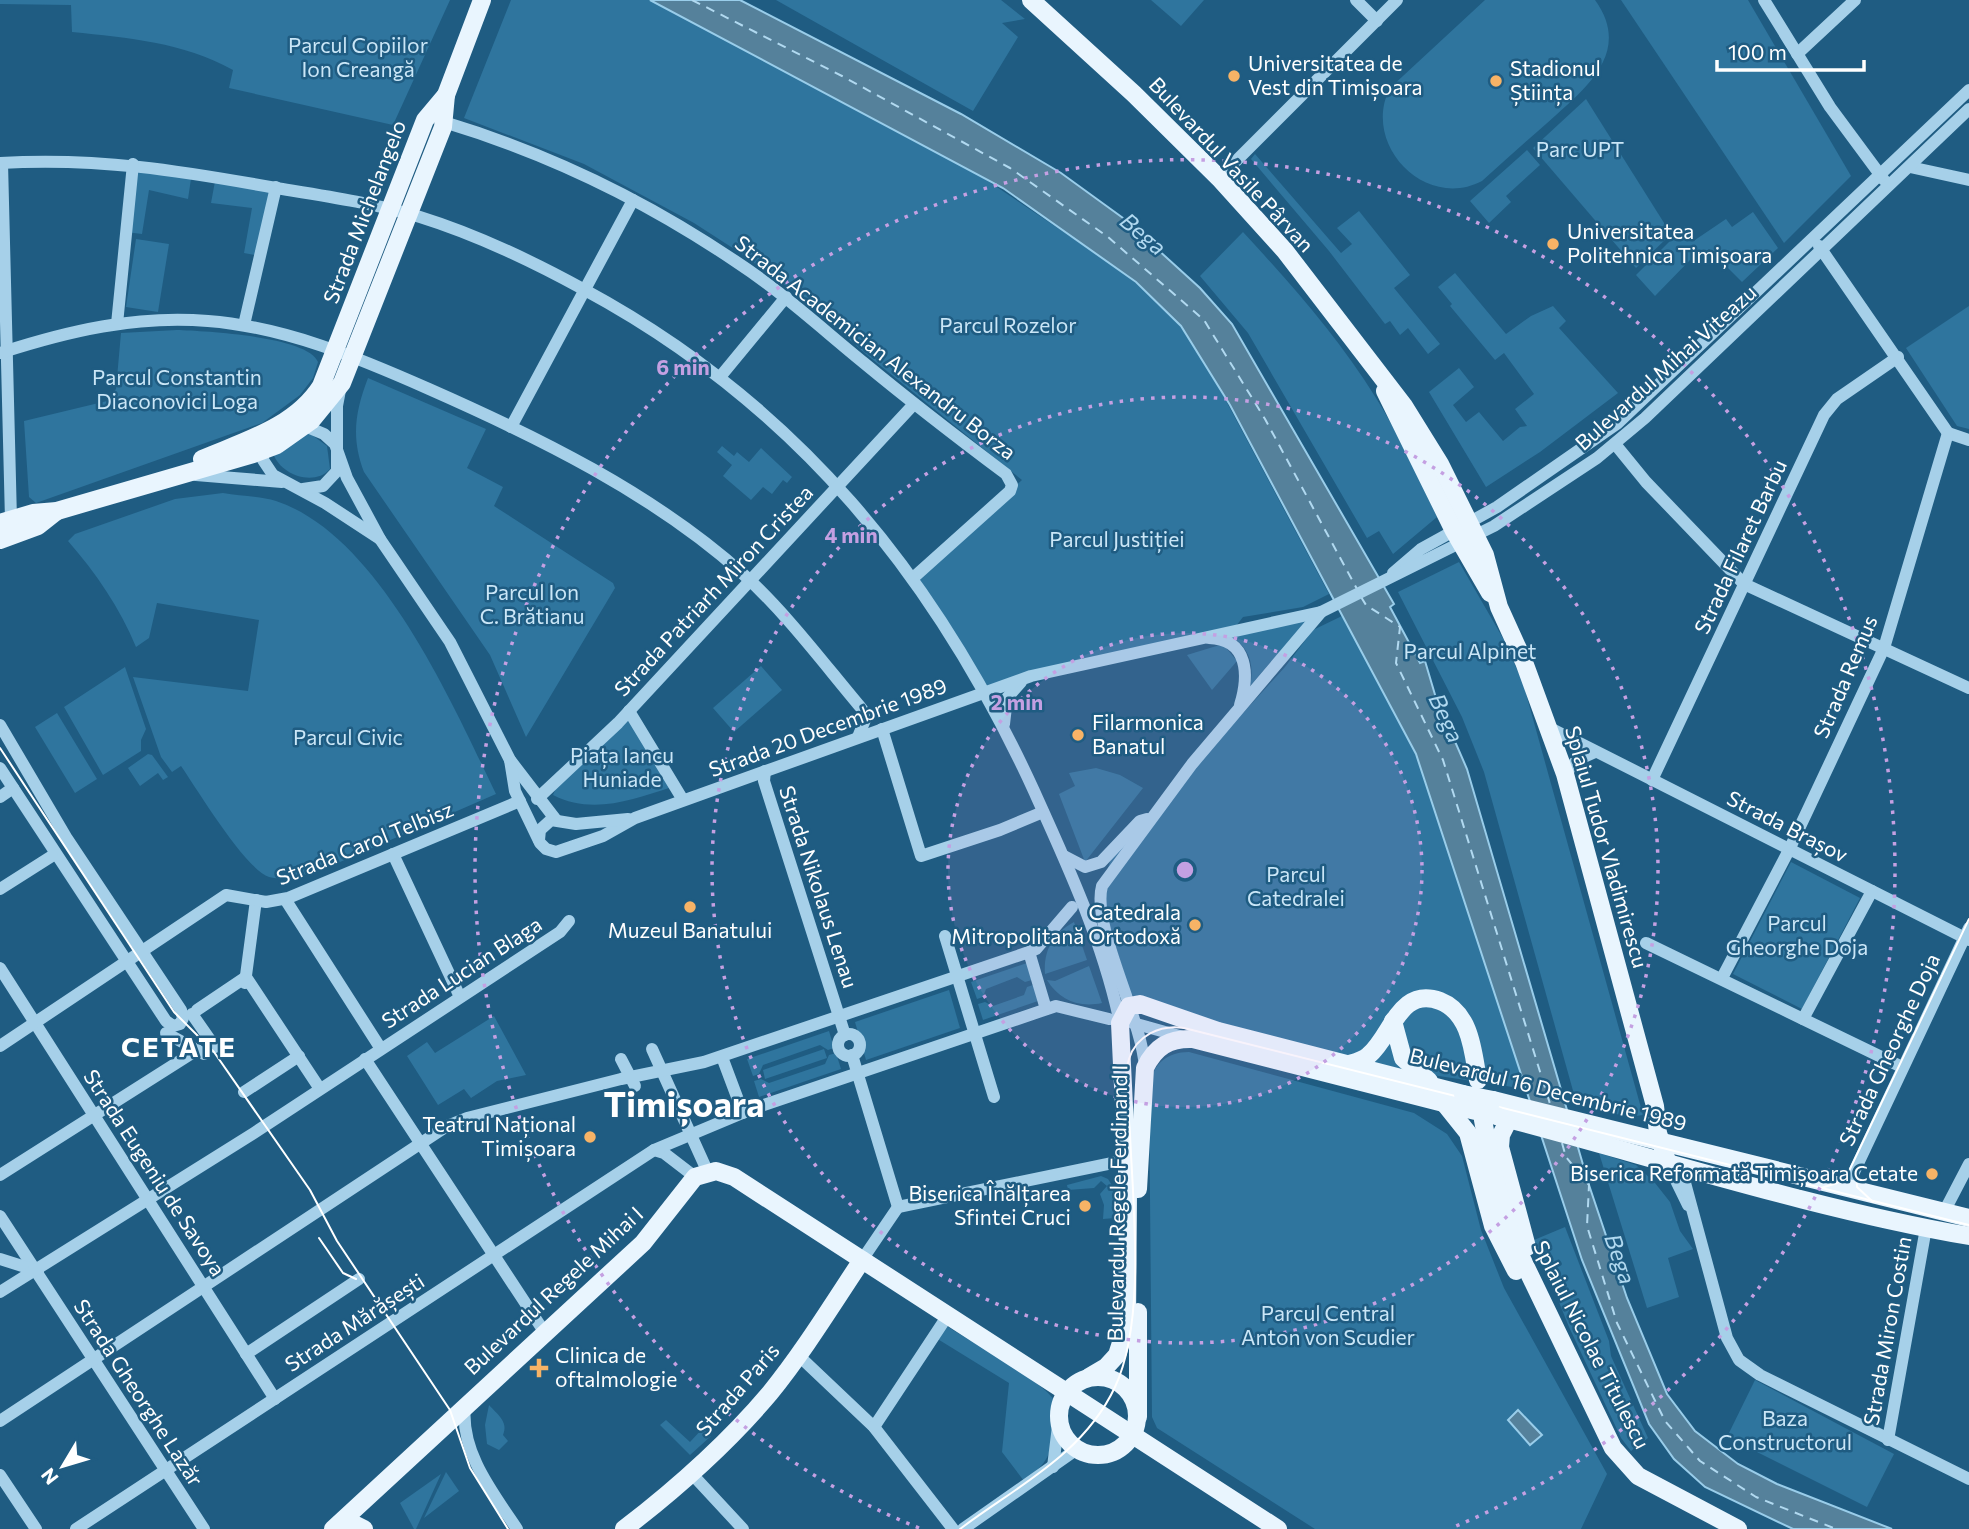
<svg xmlns="http://www.w3.org/2000/svg" width="1969" height="1529" font-family="Commissioner,sans-serif">
<style>
.green{fill:#2f759e}
.water{fill:#55819b;stroke:#99cdea;stroke-width:2}
.lines{fill:none;stroke-linecap:round;stroke-linejoin:round}
.ferry{stroke:#b1d9f0;stroke-width:2;stroke-dasharray:9 7;stroke-linecap:butt}
.minor{stroke:#a6d0e9;stroke-width:12}
.major{stroke:#e9f5fe;stroke-width:18}
.tram{stroke:#fff;stroke-width:2}
.major-bridge{stroke:#e9f5fe;stroke-width:18}
.ring{fill:none;stroke:#c4a0e2;stroke-width:3.5;stroke-dasharray:3.5 7}
.poi-dot{fill:#f7b366;stroke:#1f5c82;stroke-width:2.5}
.labels{text-anchor:middle;stroke-width:5;stroke-linejoin:round;paint-order:stroke}
.park-label{font-size:21px;fill:#cae6f7;stroke:#1f5c82}
.poi-label{font-size:21px;fill:#fff;stroke:#1f5c82;text-anchor:start}
.street-label{font-size:21px;fill:#fff;stroke:#1f5c82}
.water-label{font-size:23px;font-style:italic;fill:#b1d9f0;stroke:#1f5c82}
.district-label{font-size:28px;font-weight:bold;letter-spacing:2px;fill:#fff;stroke:#1f5c82}
.town-label{font-size:35px;font-weight:bold;fill:#fff;stroke:#1f5c82}
.centre{fill:#c4a0e2;stroke:#1f5c82;stroke-width:3.5}
.ring-label{font-size:21px;text-anchor:middle;font-weight:bold;fill:#c4a0e2;stroke:#1f5c82;stroke-width:5;stroke-linejoin:round;paint-order:stroke}
</style>
<rect width="100%" height="100%" fill="#1f5c82"/>
<g class="green">
<path d="M0 0H450L393 125 229 88 233 70C182 42 129 38 72 32L71 5 0 4Z"/>
<path d="M511 0H650L973 171 1123 272 1170 313 1200 352 1329 594 1303 607 1243 617 1233 630 988 691 913 578 1022 480 867 355 796 293 742 254 694 223 584 164 464 118Z"/>
<path d="M776 0H1001L1025 19 1002 23 1018 37 973 111Z"/>
<path d="M1151 0H1204L1181 26Z"/>
<path d="M1485 0H1595C1634 54 1582 91 1546 124 1524 143 1503 162 1482 181 1425 211 1361 144 1390 88Z"/>
<path d="M1621 0H1748L1851 176 1784 243Z"/>
<path d="M1586 99 1671 234 1636 268 1533 148Z"/>
<path d="M1527 150 1540 165 1506 196 1511 202 1489 223 1470 201Z"/>
<path d="M1255 154 1341 253 1352 244 1337 228 1359 211 1410 275 1394 288 1440 344 1428 354 1408 328 1400 335 1390 321 1385 324 1329 251 1251 159Z"/>
<path d="M133 164 192 172 188 199 149 190 142 234 126 232Z"/>
<path d="M216 176 276 187 260 256 244 253 252 208 211 203Z"/>
<path d="M1753 212 1778 248 1742 282 1709 249 1693 263 1690 260 1655 296 1636 275 1685 226 1695 240 1726 219 1732 227Z"/>
<path d="M1243 232C1292 285 1338 337 1376 398 1400 436 1418 478 1437 517L1393 554 1379 531 1367 538 1248 333 1200 276Z"/>
<path d="M136 239 169 244 158 312 126 307Z"/>
<path d="M1455 273 1506 334 1531 316 1553 306 1566 321 1559 328 1618 393 1540 452 1486 487 1429 392 1459 368 1474 387 1453 405 1466 422 1479 412 1503 441 1520 427 1527 426 1515 409 1534 394 1504 353 1495 360 1450 306 1452 304 1438 287Z"/>
<path d="M1969 306V429L1957 426 1906 348Z"/>
<path d="M177 330C203 331 308 336 318 362L313 378 300 395 262 423 36 503 29 497 24 421 107 401 116 389 121 333Z"/>
<path d="M368 378 486 429 467 468 503 487 494 506 613 583 615 588 526 737 490 655 364 472C351 438 355 412 368 378Z"/>
<path d="M308 432 327 446 330 469C314 487 280 475 273 453Z"/>
<path d="M722 446 734 456 737 452 749 462 761 448 792 477 787 483 783 480 772 494 763 487 751 500 723 476 732 465 717 452Z"/>
<path d="M223 493C240 496 260 496 276 501 379 535 452 703 496 794L317 872C302 875 283 881 269 877 245 869 197 789 181 766L172 772 161 757 133 677 248 691 259 620 157 603 149 638 136 647C120 608 96 573 68 541L75 534 175 499Z"/>
<path d="M1459 562 1504 640 1523 683 1643 1115 1629 1117 1577 1105 1484 772 1462 717 1398 592Z"/>
<path d="M1342 616 1402 725 1423 771 1526 1089 1338 1061 1137 999 1130 993 1100 895 1111 858 1285 667 1313 630Z"/>
<path d="M1308 619 1250 686C1255 665 1249 645 1228 635Z"/>
<path d="M1223 644 1237 661 1212 690 1187 655Z"/>
<path d="M761 666 782 690 734 732 713 708Z"/>
<path d="M125 667 146 729 141 740V751L103 775 64 707Z"/>
<path d="M57 713 97 779 75 793 35 727Z"/>
<path d="M628 717 672 787C632 800 592 815 553 795L556 788Z"/>
<path d="M148 754 152 755 168 777 163 780 158 773 140 786 128 768Z"/>
<path d="M1096 768 1120 775 1143 788 1085 862 1059 794 1075 786 1069 773Z"/>
<path d="M1791 862 1860 898 1802 1009 1733 974Z"/>
<path d="M1074 922 1087 960 1045 974C1043 951 1053 933 1074 922Z"/>
<path d="M1027 963 1032 980 1025 982 1017 977 986 989 983 997 977 999 971 982Z"/>
<path d="M1089 966 1102 1003C1079 1008 1059 1000 1047 980L1055 981Z"/>
<path d="M1033 985 1038 1001 983 1020 978 1004 985 1002 993 1006 1024 995 1027 987Z"/>
<path d="M949 990 960 1028 866 1060 855 1022Z"/>
<path d="M494 1016 526 1075 497 1081 471 1098 464 1089 438 1105 407 1056 427 1042 435 1053Z"/>
<path d="M829 1031 834 1048 828 1050 820 1045 763 1065 759 1074 753 1076 747 1059Z"/>
<path d="M824 1049 827 1058 765 1079 763 1070Z"/>
<path d="M1189 1052 1414 1113 1447 1134 1462 1156 1481 1230 1504 1288 1607 1474 1581 1529H1315L1157 1428 1152 1417 1149 1086C1153 1064 1167 1052 1189 1052Z"/>
<path d="M836 1053 841 1069 759 1097 754 1081 761 1079 769 1083 825 1064 829 1055Z"/>
<path d="M1599 1153 1636 1165 1655 1183 1670 1202 1680 1231 1693 1249 1668 1258 1679 1297 1647 1308Z"/>
<path d="M1101 1176 1108 1179 1113 1187 1115 1218 1103 1219 1104 1205 1100 1194 1107 1186 1101 1181 1094 1188 1068 1190 1067 1185Z"/>
<path d="M1565 1227 1609 1341 1611 1356 1648 1438 1631 1451 1621 1438 1569 1327 1534 1240Z"/>
<path d="M945 1325C966 1339 1047 1383 1055 1402 1060 1412 1056 1423 1054 1433 1051 1457 1043 1467 1024 1481L1002 1452 1009 1383 936 1338Z"/>
<path d="M1755 1380 1894 1454 1867 1507 1727 1437Z"/>
<path d="M489 1405C497 1414 509 1422 503 1435L508 1441 499 1450 487 1444 485 1425Z"/>
<path d="M666 1420 690 1442 703 1428 711 1436 690 1455 660 1425Z"/>
<path d="M446 1472 459 1491 424 1518Z"/>
<path d="M441 1474 416 1529H414L400 1503Z"/>
</g>
<g class="water">
<path d="M650 0H740L961 114 1061 173 1123 218 1200 288 1232 324 1394 604 1390 607 1420 663 1425 661 1436 698 1467 769 1589 1185 1627 1298 1667 1394 1695 1431 1738 1464 1777 1484 1892 1529H1793L1705 1487 1674 1459 1649 1424 1582 1260 1416 754 1230 405 1181 326 1136 282 1003 188Z"/>
<path d="M1518 1410 1542 1435 1530 1445 1508 1420Z"/>
</g>
<g class="lines">
<g class="ferry">
<path d="M692 0 842 76 1010 168 1108 237 1204 320 1265 419 1357 589"/>
<path d="M1361 597 1366 605 1400 627 1396 663 1443 760 1551 1107"/>
<path d="M1562 1143 1566 1157 1589 1185 1587 1226 1617 1323 1665 1421 1700 1461 1756 1497 1836 1529"/>
</g>
<g class="minor">
<path d="M1356 0 1377 21"/>
<path d="M1764 0 1830 107 1884 180"/>
<path d="M1797 54 1855 0"/>
<path d="M444 122C547 153 646 201 735 261 781 291 821 328 864 363 910 401 958 438 1006 474L1012 485 1010 491 913 578"/>
<path d="M0 163C97 157 182 171 276 188 325 196 373 203 420 217 478 235 530 260 583 289 795 403 935 575 1034 791 1068 866 1103 942 1120 1023"/>
<path d="M2 163 11 520"/>
<path d="M1910 167 1969 180"/>
<path d="M1219 178 1397 0"/>
<path d="M1819 246 1948 433"/>
<path d="M117 324 133 164"/>
<path d="M244 325 276 187"/>
<path d="M0 353C68 331 136 315 208 321 285 327 359 358 429 389 538 437 654 494 743 574 787 614 824 664 862 709L865 720 858 737"/>
<path d="M720 377 786 297"/>
<path d="M300 424 324 434 335 444 347 478 380 539 450 642 510 760 556 820"/>
<path d="M511 427 633 200"/>
<path d="M1948 433 1969 440"/>
<path d="M263 443V460L273 475 325 503 380 539"/>
<path d="M1615 444 1646 482 1744 584 1969 688"/>
<path d="M196 475 282 482"/>
<path d="M303 489 323 486 337 471V406L341 385"/>
<path d="M1393 573 1421 549 1497 507 1618 423 1969 90"/>
<path d="M1209 638C1249 639 1249 676 1240 705"/>
<path d="M629 711 683 800"/>
<path d="M1004 724 1007 698 1021 682"/>
<path d="M0 725 66 837 181 1010 183 1018 180 1024 173 1026 166 1021 0 768"/>
<path d="M1548 727 1969 940"/>
<path d="M882 729 921 856 1000 830 1043 812"/>
<path d="M510 760 515 791 540 843 546 849 556 852 603 836 635 818 1031 676 1321 612 1494 526 1597 458 1645 418 1969 109"/>
<path d="M765 771 764 781 845 1035"/>
<path d="M1565 774 1577 760 1595 752"/>
<path d="M1652 780 1824 415 1837 399 1898 357"/>
<path d="M0 797 13 788"/>
<path d="M537 799 618 723 914 404"/>
<path d="M539 840 540 830 551 820 576 824 628 819"/>
<path d="M393 854 460 997"/>
<path d="M1064 856 1085 867 1101 862 1140 821 1147 819"/>
<path d="M0 889 52 856"/>
<path d="M285 899 381 1049"/>
<path d="M945 936 994 1097"/>
<path d="M1646 943 1902 1067"/>
<path d="M1029 952 1046 1009"/>
<path d="M0 968 275 1399"/>
<path d="M1722 978 1789 850 1884 648 1948 433"/>
<path d="M245 983 256 900"/>
<path d="M197 1010 246 977 320 1089"/>
<path d="M192 1014 215 1047"/>
<path d="M1803 1019 1872 891"/>
<path d="M1133 1023 1183 1037"/>
<path d="M166 1033 204 1054"/>
<circle cx="849" cy="1045" r="11"/>
<path d="M0 1046 226 895 266 902 288 898 520 801"/>
<path d="M652 1049 705 1166"/>
<path d="M852 1055 898 1207"/>
<path d="M722 1057 743 1113"/>
<path d="M365 1059 545 1333"/>
<path d="M621 1059 635 1086"/>
<path d="M1145 1068C1142 1018 1091 926 1102 886L1192 764 1321 612"/>
<path d="M244 1092 299 1056"/>
<path d="M654 1150 664 1153 690 1173"/>
<path d="M1668 1164 1688 1205"/>
<path d="M1681 1168 1727 1338 1739 1360 1760 1375 1969 1479"/>
<path d="M0 1175 197 1050"/>
<path d="M1846 1189 1969 928"/>
<path d="M898 1207 1127 1160"/>
<path d="M1944 1212 1969 1164"/>
<path d="M0 1216 204 1529"/>
<path d="M0 1259 38 1271"/>
<path d="M862 1260 898 1207"/>
<path d="M0 1292 254 1133 560 932 569 921"/>
<path d="M246 1354 359 1279"/>
<path d="M798 1355 874 1427 953 1529"/>
<path d="M465 1406C460 1452 493 1493 517 1529"/>
<path d="M0 1421 447 1126 467 1118 621 1079 704 1062 1029 952 1036 949 1072 907"/>
<path d="M874 1427 948 1315"/>
<path d="M1888 1440 1926 1228"/>
<path d="M1053 1467 1059 1418"/>
<path d="M691 1473 743 1529"/>
<path d="M0 1475 36 1529"/>
<path d="M76 1529 654 1150 752 1109 1056 1006 1109 1019"/>
<path d="M963 1529 1077 1449"/>
</g>
<g class="major">
<path d="M1031 0 1134 94 1219 178 1285 251 1404 406 1440 464 1485 555 1499 607 1524 662 1565 774 1655 1106 1658 1133 1668 1164"/>
<path d="M1385 391 1454 531 1490 593"/>
<path d="M202 459C244 441 295 427 321 386L425 120 446 95 482 0"/>
<path d="M0 523 33 513 57 511 253 454 277 445 311 421 342 383 443 127 446 95"/>
<path d="M0 540 38 526 57 511"/>
<path d="M1393 1021 1403 1058 1429 1081"/>
<path d="M1349 1064C1356 1062 1364 1060 1369 1055 1392 1036 1399 986 1440 1001 1471 1013 1473 1052 1478 1080"/>
<path d="M1493 1100 1969 1218"/>
<path d="M1444 1103 1468 1133 1493 1226 1516 1271"/>
<path d="M1497 1116C1654 1157 1809 1208 1969 1236"/>
<path d="M1509 1119 1501 1135 1500 1147 1527 1247"/>
<path d="M1483 1120 1493 1173 1511 1236 1613 1448 1638 1476 1738 1529"/>
<path d="M1138 1189 1145 1068C1155 1047 1169 1038 1193 1039L1467 1109"/>
<circle cx="1098" cy="1416" r="39"/>
<path d="M1089 1377 1106 1367 1117 1355 1127 1324 1128 1191 1120 1023 1129 1006 1140 1004 1218 1031 1463 1094"/>
<path d="M1138 1417V1312"/>
<path d="M339 1524 350 1522 364 1529"/>
<path d="M333 1529 643 1243 695 1177 716 1171 734 1177 1278 1529"/>
<path d="M624 1529C676 1489 727 1444 770 1393 804 1351 832 1305 862 1260"/>
</g>
<g class="tram">
<path d="M0 748 174 1012 214 1052 310 1190 337 1241 450 1410 470 1468 508 1529"/>
<path d="M1856 1169 1857 1187 1873 1202"/>
<path d="M1818 1189 1837 1183 1849 1171 1969 919"/>
<path d="M319 1238 343 1273 356 1279"/>
<path d="M960 1529C1017 1486 1083 1455 1115 1387 1146 1320 1133 1207 1130 1134 1129 1111 1122 1081 1129 1059 1136 1036 1160 1024 1184 1028L1969 1225"/>
</g>
<g class="major-bridge">
<path d="M1463 1094 1493 1100"/>
<path d="M1467 1109 1497 1116"/>
</g>
</g>
<circle cx="1185" cy="870" r="237" fill="#c4a0e2" fill-opacity=".12"/>
<g class="ring">
<circle cx="1185" cy="870" r="237"/>
<circle cx="1185" cy="870" r="473"/>
<path d="M919 1528A710 710 0 1 1 1451 1528"/>
</g>
<g class="poi-dot">
<circle cx="1234" cy="76" r="7"/>
<circle cx="1496" cy="81" r="7"/>
<circle cx="1553" cy="244" r="7"/>
<circle cx="1078" cy="735" r="7"/>
<circle cx="690" cy="907" r="7"/>
<circle cx="1195" cy="925" r="7"/>
<circle cx="590" cy="1137" r="7"/>
<circle cx="1932" cy="1174" r="7"/>
<circle cx="1085" cy="1206" r="7"/>
<path d="M535.5 1357.5h7v7h7v7h-7v7h-7v-7h-7v-7h7z"/>
</g>
<g class="labels">
<g class="park-label">
<text x="358" y="53">Parcul Copiilor<tspan x="358" dy="24">Ion Creangă</tspan></text>
<text x="1580" y="157">Parc UPT</text>
<text x="1008" y="333">Parcul Rozelor</text>
<text x="177" y="385">Parcul Constantin<tspan x="177" dy="24">Diaconovici Loga</tspan></text>
<text x="1117" y="547">Parcul Justiției</text>
<text x="532" y="600">Parcul Ion<tspan x="532" dy="24">C. Brătianu</tspan></text>
<text x="1470" y="659">Parcul Alpinet</text>
<text x="348" y="745">Parcul Civic</text>
<text x="622" y="763">Piața Iancu<tspan x="622" dy="24">Huniade</tspan></text>
<text x="1296" y="882">Parcul<tspan x="1296" dy="24">Catedralei</tspan></text>
<text x="1797" y="931">Parcul<tspan x="1797" dy="24">Gheorghe Doja</tspan></text>
<text x="1328" y="1321">Parcul Central<tspan x="1328" dy="24">Anton von Scudier</tspan></text>
<text x="1785" y="1426">Baza<tspan x="1785" dy="24">Constructorul</tspan></text>
</g>
<g class="poi-label">
<text x="1248" y="71">Universitatea de<tspan x="1248" dy="24">Vest din Timișoara</tspan></text>
<text x="1510" y="76">Stadionul<tspan x="1510" dy="24">Știința</tspan></text>
<text x="1567" y="239">Universitatea<tspan x="1567" dy="24">Politehnica Timișoara</tspan></text>
<text x="1092" y="730">Filarmonica<tspan x="1092" dy="24">Banatul</tspan></text>
<text x="1181" y="920" text-anchor="end">Catedrala<tspan x="1181" dy="24">Mitropolitană Ortodoxă</tspan></text>
<text x="690" y="938" text-anchor="middle">Muzeul Banatului</text>
<text x="576" y="1132" text-anchor="end">Teatrul Național<tspan x="576" dy="24">Timișoara</tspan></text>
<text x="1918" y="1181" text-anchor="end">Biserica Reformată Timișoara Cetate</text>
<text x="1071" y="1201" text-anchor="end">Biserica Înălțarea<tspan x="1071" dy="24">Sfintei Cruci</tspan></text>
<text x="555" y="1363">Clinica de<tspan x="555" dy="24">oftalmologie</tspan></text>
</g>
<g class="street-label">
<text transform="translate(1231 165) rotate(47)" y="7">Bulevardul Vasile Pârvan</text>
<text transform="translate(365 212) rotate(-69)" y="7">Strada Michelangelo</text>
<text transform="translate(875 348) rotate(38)" y="7">Strada Academician Alexandru Borza</text>
<text transform="translate(1666 368) rotate(-42)" y="7">Bulevardul Mihai Viteazu</text>
<text transform="translate(1741 547) rotate(-65)" y="7">Strada Filaret Barbu</text>
<text transform="translate(714 591) rotate(-47)" y="7">Strada Patriarh Miron Cristea</text>
<text transform="translate(1846 677) rotate(-67)" y="7">Strada Remus</text>
<text transform="translate(828 728) rotate(-20)" y="7">Strada 20 Decembrie 1989</text>
<text transform="translate(1787 827) rotate(27)" y="7">Strada Brașov</text>
<text transform="translate(365 844) rotate(-22)" y="7">Strada Carol Telbisz</text>
<text transform="translate(1606 847) rotate(74)" y="7">Splaiul Tudor Vladimirescu</text>
<text transform="translate(818 887) rotate(72)" y="7">Strada Nikolaus Lenau</text>
<text transform="translate(462 973) rotate(-33)" y="7">Strada Lucian Blaga</text>
<text transform="translate(1890 1050) rotate(-65)" y="7">Strada Gheorghe Doja</text>
<text transform="translate(1548 1090) rotate(14)" y="7">Bulevardul 16 Decembrie 1989</text>
<text transform="translate(154 1173) rotate(57)" y="7">Strada Eugeniu de Savoya</text>
<text transform="translate(1118 1203) rotate(-89)" y="7">Bulevardul Regele Ferdinand I</text>
<text transform="translate(554 1291) rotate(-43)" y="7">Bulevardul Regele Mihai I</text>
<text transform="translate(355 1323) rotate(-33)" y="7">Strada Mărășești</text>
<text transform="translate(1888 1331) rotate(-80)" y="7">Strada Miron Costin</text>
<text transform="translate(1591 1345) rotate(63)" y="7">Splaiul Nicolae Titulescu</text>
<text transform="translate(738 1390) rotate(-49)" y="7">Strada Paris</text>
<text transform="translate(138 1393) rotate(57)" y="7">Strada Gheorghe Lazăr</text>
</g>
<g class="water-label">
<text transform="translate(1143 234) rotate(40)" y="8">Bega</text>
<text transform="translate(1446 718) rotate(65)" y="8">Bega</text>
<text transform="translate(1620 1259) rotate(71)" y="8">Bega</text>
</g>
<g class="district-label">
<text x="179" y="1057">CETATE</text>
</g>
<g class="town-label">
<text x="684" y="1117">Timișoara</text>
</g>
</g>
<circle cx="1185" cy="870" r="10" class="centre"/>
<g class="ring-label">
<text x="683" y="375">6 min</text>
<text x="851" y="543">4 min</text>
<text x="1017" y="710">2 min</text>
</g>
<g transform="translate(63 1466) rotate(232)" stroke="#1f5c82" stroke-width="5" paint-order="stroke">
<path d="M0-5L12 26L0 18L-12 26Z" fill="#ffffff"/>
<text y="-10" font-size="19" font-weight="bold" text-anchor="middle" fill="#ffffff">N</text>
</g>
<path d="M1717 60v10h147v-10" fill="none" stroke="#ffffff" stroke-width="3.5"/>
<text x="1728" y="60" font-size="21" fill="#ffffff" stroke="#1f5c82" stroke-width="5" paint-order="stroke">100 m</text>
</svg>
